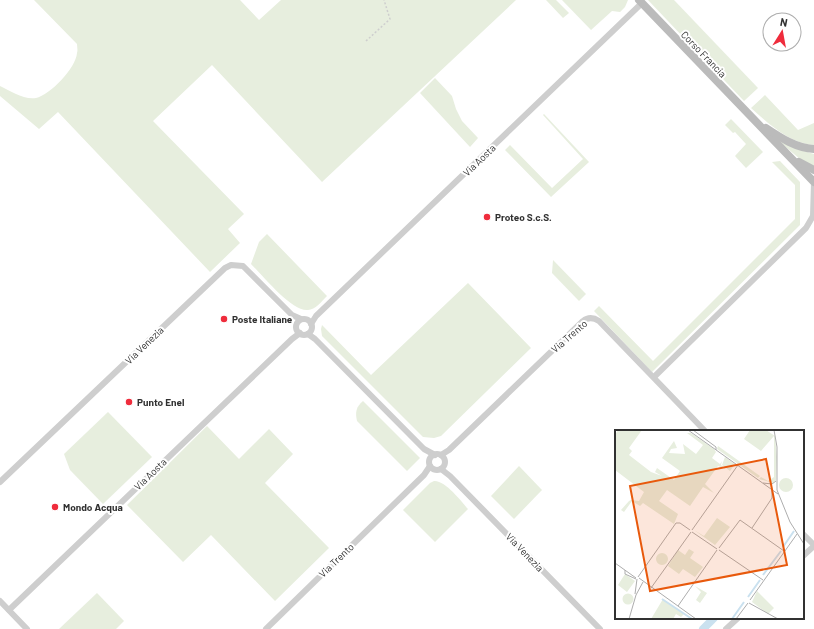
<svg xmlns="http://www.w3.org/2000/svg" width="814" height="629" font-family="Barlow,sans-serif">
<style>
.green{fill:#e7eede}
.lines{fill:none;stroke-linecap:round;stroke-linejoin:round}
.canal{stroke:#cae1ef;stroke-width:8}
.path{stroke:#cecece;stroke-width:1.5;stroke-dasharray:2 2;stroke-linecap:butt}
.street{stroke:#cecece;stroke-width:6}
.secondary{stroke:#bbb;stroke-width:8}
.poi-dot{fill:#ef2c3c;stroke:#fff;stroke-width:1.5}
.labels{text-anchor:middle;stroke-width:4;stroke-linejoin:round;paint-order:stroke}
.street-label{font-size:10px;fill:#313131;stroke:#fff}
.poi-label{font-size:10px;font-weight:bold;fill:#313131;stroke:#fff;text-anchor:start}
.inset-river{fill:none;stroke:#cae1ef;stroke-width:2}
.inset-road{fill:none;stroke:#adadad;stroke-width:1}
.view{fill:#e8590c;fill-opacity:0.15;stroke:#e8590c;stroke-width:2}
.inset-edge{fill:none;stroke:#313131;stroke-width:2}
</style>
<rect width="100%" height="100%" fill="#fff"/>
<g class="green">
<path d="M34 0H240L259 20 281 0H516L322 182 212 65 153 121 244 214 228 229 240 243 210 272 58 112 39 129 0 96V86C10 91 24 100 36 98 50 95 76 68 77 53 78 50 77 47 77 44Z"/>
<path d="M546 0H556L569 13 563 18Z"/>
<path d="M562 0H628L625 7 620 12 612 11 591 30Z"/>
<path d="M648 0H674L758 88 744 101Z"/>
<path d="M435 78 452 96 456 109 462 121 478 138 470 147 420 93Z"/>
<path d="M765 95 798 130 814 123V145C789 143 769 124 751 108Z"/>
<path d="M544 114 589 162 551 197 505 150 510 145 552 188 583 159 543 115Z"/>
<path d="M731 119 763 152 746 168 735 156 746 144 735 132 733 133 725 125Z"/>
<path d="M775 138 797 149 814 154V167L800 159Z"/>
<path d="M780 161 800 182V225L652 372 594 311 599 306 653 361 795 219V185L772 162Z"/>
<path d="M267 234 327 296C322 301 315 310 308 310 292 312 263 276 251 264L259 242Z"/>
<path d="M553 260 586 294 579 301 552 273Z"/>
<path d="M468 283 531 348 441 436 434 438 423 437 322 336 321 329 322 325 371 375Z"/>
<path d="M363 401 420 458 407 471 357 421C355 412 356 407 363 401Z"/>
<path d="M108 412 152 457 103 504 70 470 64 454Z"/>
<path d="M207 426 239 459 269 429 293 454 265 483 329 548 275 601 211 535 183 562 127 505Z"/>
<path d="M519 466 542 490 514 519 491 496Z"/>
<path d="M434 481C445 480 461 501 468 509L435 542 403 510 430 483Z"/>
<path d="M97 593 124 621 116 629H59Z"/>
</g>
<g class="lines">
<path class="canal" d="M703 629 714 618"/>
<path class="path" d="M366 41 390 19 384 0"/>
<g class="street">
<circle cx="304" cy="327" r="8"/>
<path d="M311 324 316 316 642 3"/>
<path d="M308 334 315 339 424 449 435 455"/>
<path d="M654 377 806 228 813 216 814 182"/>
<circle cx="437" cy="462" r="8"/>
<path d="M441 455 449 450 583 321C588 317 593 317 599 321L705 431"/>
<path d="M441 469 450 476 600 629"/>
<path d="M0 482 225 268 231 265 243 266 292 315 301 319"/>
<path d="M803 534 814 545"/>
<path d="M803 556 814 546"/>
<path d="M0 601 27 629"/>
<path d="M9 610 292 339 300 333"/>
<path d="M266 629 424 475 430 466"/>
<path d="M726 629 738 618"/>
</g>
<g class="secondary">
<path d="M639 0 814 182"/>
<path d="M766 128C781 138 796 148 814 149"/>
<path d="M799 162 814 170"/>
</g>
</g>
<g class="poi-dot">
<circle cx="487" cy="217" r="4"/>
<circle cx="224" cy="319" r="4"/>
<circle cx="129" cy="402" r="4"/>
<circle cx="55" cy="507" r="4"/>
</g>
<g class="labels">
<g class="street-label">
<text transform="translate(704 54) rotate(46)" y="4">Corso Francia</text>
<text transform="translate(479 160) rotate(-44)" y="4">Via Aosta</text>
<text transform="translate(569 336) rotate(-41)" y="4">Via Trento</text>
<text transform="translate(144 345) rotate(-44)" y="4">Via Venezia</text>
<text transform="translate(150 474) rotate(-44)" y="4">Via Aosta</text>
<text transform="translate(525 552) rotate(46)" y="4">Via Venezia</text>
<text transform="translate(336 560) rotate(-44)" y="4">Via Trento</text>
</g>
<g class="poi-label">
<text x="495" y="221">Proteo S.c.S.</text>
<text x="232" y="323">Poste Italiane</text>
<text x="137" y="406">Punto Enel</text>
<text x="63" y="511">Mondo Acqua</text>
</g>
</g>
<g transform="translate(615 430)">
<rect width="189" height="189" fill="#fff"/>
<path d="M3 0H27L14 18 17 21 14 25 36 42 47 46 40 42 42 38 59 50 65 41 47 28 59 11 62 18 56 19 54 23 70 24 68 14 81 24 88 15 72 3H76L99 19 101 22 97 28 105 34 107 31 106 35 111 39 103 36 90 54 99 63 88 57 75 76 52 60 44 71 63 84 59 94 28 73 25 76 17 71 9 82 6 80 14 71 16 70 24 71 29 62 0 40V5ZM135 0H151L160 6 161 17 162 27 161 50 158 53 144 49 146 47 153 51 159 47V6L146 21 129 9ZM103 16 145 46 143 48 102 19ZM110 27 120 34 115 41 107 35ZM164 55a7 7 0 1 1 14 0a7 7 0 1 1-14 0ZM102 88 115 97 100 115 79 100 89 106ZM74 119 79 122 75 128 88 137 80 147 68 139 64 144 53 136 63 120 70 125ZM41 129a6 6 0 1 1 12 0a6 6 0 1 1-12 0ZM10 144 20 151 12 162 3 155ZM80 156 92 163 85 173 81 170 86 162ZM142 161 159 178 153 184 137 172ZM7.5 169a5.5 5.5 0 1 1 11 0a5.5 5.5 0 1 1-11 0ZM48 169 69 184 66 187 61 184 58 189H36Z" fill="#e7eede"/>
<path class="inset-river" d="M168 117 179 101M148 145 166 121M133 167 145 150M47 169 77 189M117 189 129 172"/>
<path class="inset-road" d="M73 0 163 64M78 0 101 17V20M159 0 162 17V60L175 92 189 114M148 53 157 54 161 51M137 98 157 68V60M77 100 123 35M77 102 102 119M104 118 125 90 169 121M104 120 148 150M0 133 21 148M10 140V144L21 149M23 147 61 93H65L75 100M24 148 81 189M36 158 76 102M20 164 22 149M135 170 182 104M134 173 163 189M63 176 102 120M14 189 21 165 28 152M121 189 133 173"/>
<path class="view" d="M151 29 172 135 35 161 15 56Z"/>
<rect width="189" height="189" class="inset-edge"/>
</g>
<g transform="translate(782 32) rotate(11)"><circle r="19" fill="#ffffff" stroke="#adadad"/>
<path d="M0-3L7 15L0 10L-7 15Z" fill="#ef2c3c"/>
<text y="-6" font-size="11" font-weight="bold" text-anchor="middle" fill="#313131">N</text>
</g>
</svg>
